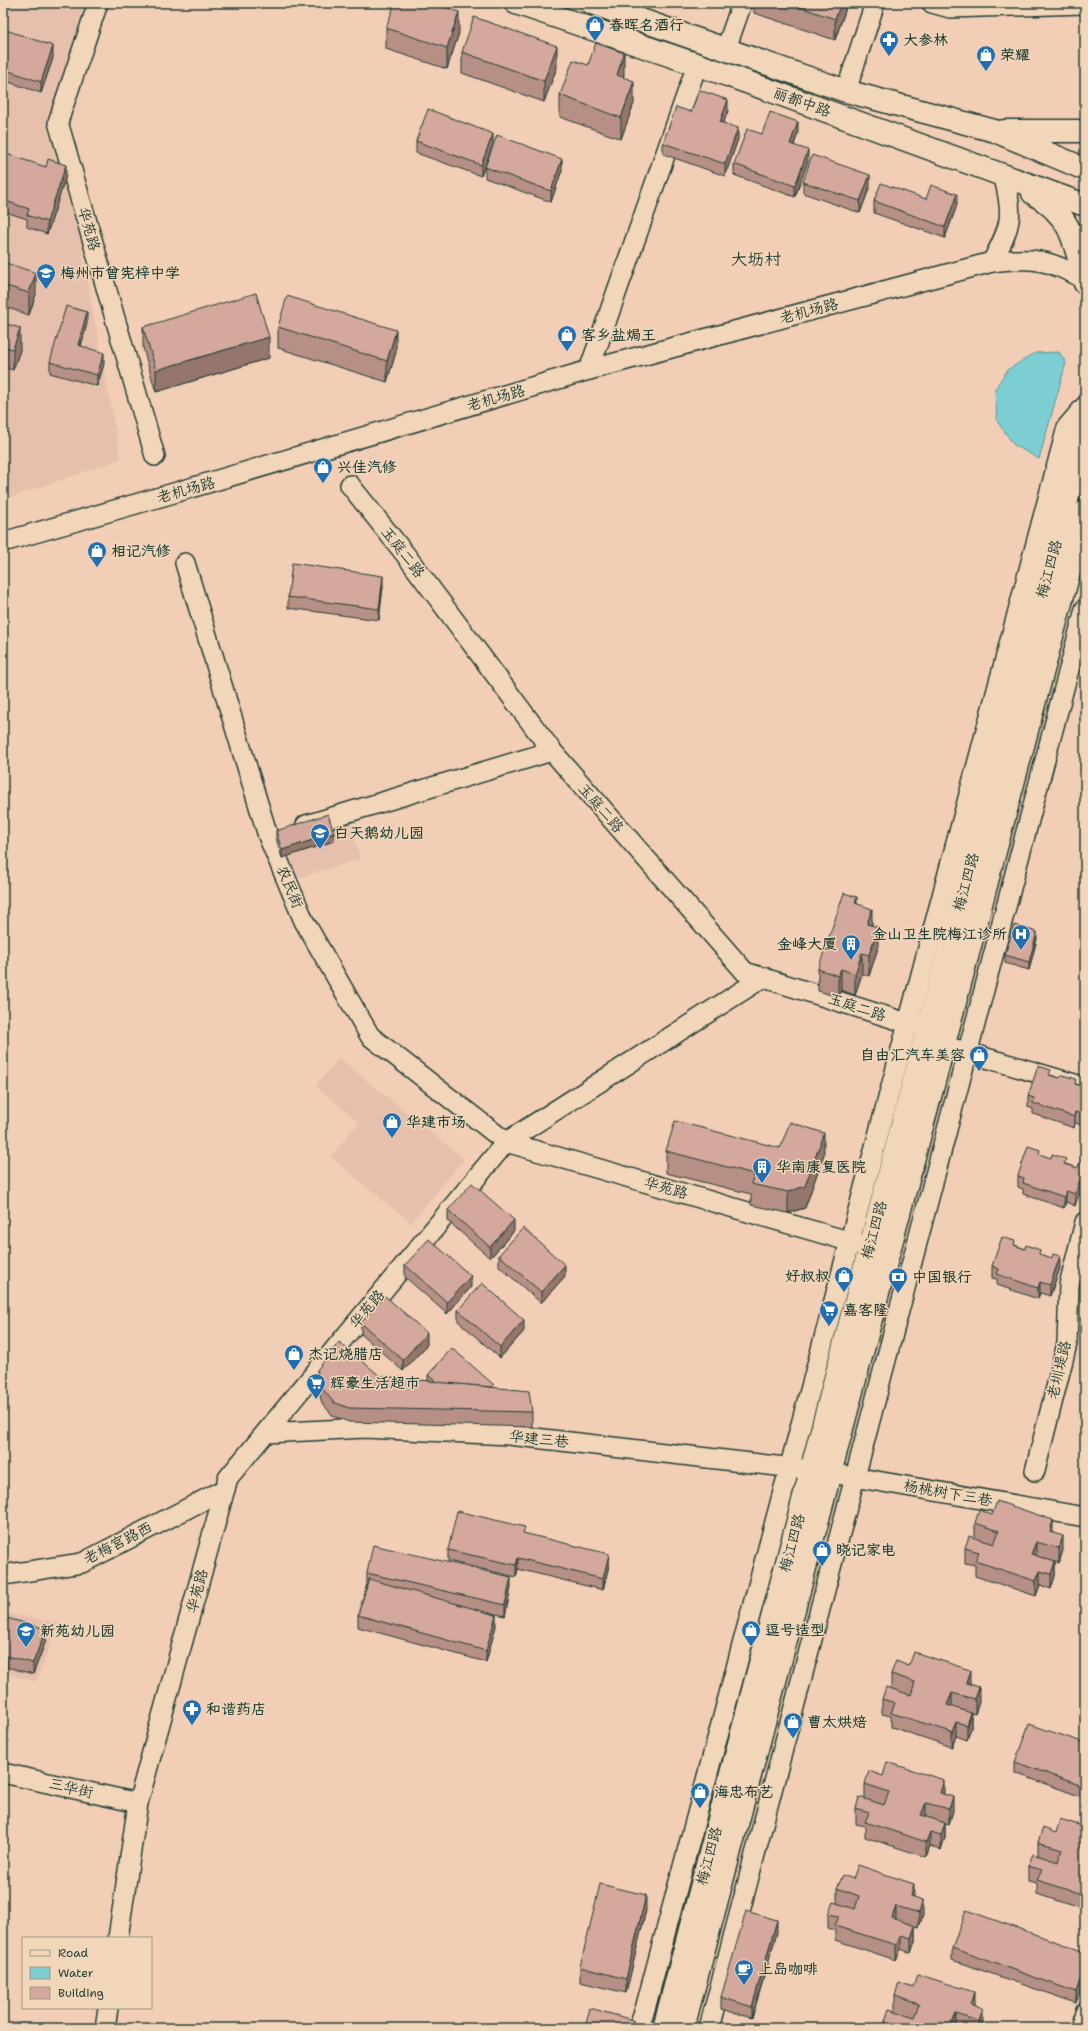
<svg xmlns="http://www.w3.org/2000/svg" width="1088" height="2031" font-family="'Shantell Sans','LXGW WenKai TC',sans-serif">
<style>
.built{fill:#e6c0ac}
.water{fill:#7cced3;stroke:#579493}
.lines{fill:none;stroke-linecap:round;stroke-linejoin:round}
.minor-casing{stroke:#1f3d34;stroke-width:22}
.major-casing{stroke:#1f3d34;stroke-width:25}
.minor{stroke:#f2d6b9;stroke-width:19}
.major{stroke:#f2d6b9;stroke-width:22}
.wall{fill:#b69086;stroke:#1f3d34}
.shaded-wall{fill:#94766d;stroke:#1f3d34}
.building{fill:#d4a89c;stroke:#1f3d34}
.labels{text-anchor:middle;stroke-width:3;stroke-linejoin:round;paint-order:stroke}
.poi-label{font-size:15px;font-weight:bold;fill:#1f3d34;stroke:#f2d6b9;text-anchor:start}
.street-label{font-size:15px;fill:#1f3d34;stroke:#f2d6b9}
.quarter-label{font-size:17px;fill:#1f3d34;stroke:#f2d6b9}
</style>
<rect width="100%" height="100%" fill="#f3ceb6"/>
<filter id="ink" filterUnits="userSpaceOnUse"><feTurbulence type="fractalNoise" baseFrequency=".025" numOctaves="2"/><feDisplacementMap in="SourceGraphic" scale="8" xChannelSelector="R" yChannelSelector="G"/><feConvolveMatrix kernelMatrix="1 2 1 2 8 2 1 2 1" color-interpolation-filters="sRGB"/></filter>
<g filter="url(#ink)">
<g class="built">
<path d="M3 3H85L58 122 121 459 3 500Z"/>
<path d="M348 819 361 859 292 880 280 840Z"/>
<path d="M339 1058 464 1159 411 1223 330 1157 359 1122 315 1086Z"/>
<path d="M3 1613 59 1623 36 1682 3 1673Z"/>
</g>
<path class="water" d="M1059 352 1066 363 1039 459 1014 445 997 421 995 389 1007 370 1035 353Z"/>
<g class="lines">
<g class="minor-casing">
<g id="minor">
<path d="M98 3 58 122 155 456"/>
<path d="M932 3 950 8 1085 4"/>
<path d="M726 49 742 3"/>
<path d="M846 91 875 3"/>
<path d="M992 262C1012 224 1014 216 1003 174"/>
<path d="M589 370 697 65"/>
<path d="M350 485 405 554 552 751 745 972 920 1027"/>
<path d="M3 542 167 495 589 370 992 262C1032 257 1048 259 1084 279"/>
<path d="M185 563 268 836 304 921 370 1036 506 1142 764 977"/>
<path d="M306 825 552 751"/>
<path d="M956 1049 1085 1087"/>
<path d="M266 1433 365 1428 509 1435 802 1469"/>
<path d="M1035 1471 1067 1344 1069 1285 1085 1222"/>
<path d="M842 1475 1085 1517"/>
<path d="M3 1575 82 1563 225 1489"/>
<path d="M3 1773 138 1803"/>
<path d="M118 1938 138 1803 228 1478 506 1142 862 1245"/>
<path d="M105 2028 108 2008"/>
<path d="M638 2028 645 2009 1067 427 1085 406"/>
<path d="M709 2028 1085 609"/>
<path d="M1080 2028 1085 2012"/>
</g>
</g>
<g class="major-casing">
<g id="major">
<path d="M516 3 719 72 1085 205"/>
<path d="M592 3 846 91 995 131 1085 169"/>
<path d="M1004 131H1085"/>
<path d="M1033 193C1073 217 1074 241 1085 283"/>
<path d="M664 2028 1085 432"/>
<path d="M683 2028 1085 512"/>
</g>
</g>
<use href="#minor" class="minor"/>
<use href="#major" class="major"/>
</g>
<g class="wall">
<path d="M754 3H845V11L835 40 754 13Z"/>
<path d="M386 28 459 33 447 69 386 49Z"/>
<path d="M3 29 53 58 41 93 3 80Z"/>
<path d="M462 52 557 67 544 102 462 73Z"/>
<path d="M588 65 624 75 623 78 634 103 621 139 560 117V95Z"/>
<path d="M728 111 723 123 738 139 725 176 663 154V143L691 112Z"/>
<path d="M798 133 794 145 808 161 795 197 734 175V164L762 134Z"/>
<path d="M416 141 493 145 481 176 416 153Z"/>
<path d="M3 153 66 176 47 234 27 227V219L3 211Z"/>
<path d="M485 167 562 170 551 202 485 178Z"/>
<path d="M803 182 870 186 860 213 803 193Z"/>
<path d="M926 199 957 205 945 238 874 213V201Z"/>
<path d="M3 262 36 294 29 315 3 306Z"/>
<path d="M3 323 20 350 13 370 3 367Z"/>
<path d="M87 323 81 346 104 364 97 386 50 373V362Z"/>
<path d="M143 327 269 358 156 392 143 348Z"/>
<path d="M278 327 396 352 387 382 278 348Z"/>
<path d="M383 587 379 620 288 608V597Z"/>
<path d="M276 831 334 841 282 858 276 838Z"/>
<path d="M857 904 872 925 878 948 869 976 862 974 855 995 841 990 838 997 818 991V969Z"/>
<path d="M1037 939 1029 970 1005 963V955Z"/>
<path d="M1051 1075 1085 1087V1126L1075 1123 1074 1128 1033 1114V1109L1028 1107V1096Z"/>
<path d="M780 1148 824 1154 805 1208 788 1213 751 1205V1194L666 1173V1151Z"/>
<path d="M1040 1155 1077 1168 1075 1206 1066 1202 1064 1208 1023 1194V1189L1018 1187V1176Z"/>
<path d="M448 1210 514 1231 490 1258 448 1221Z"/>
<path d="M1015 1245 1040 1255 1060 1268 1050 1296 1040 1293 1038 1299 997 1285V1279L992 1278V1266Z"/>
<path d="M499 1255 565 1276 541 1303 499 1266Z"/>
<path d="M405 1265 471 1287 447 1314 405 1277Z"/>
<path d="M458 1310 524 1331 500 1358 458 1321Z"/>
<path d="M361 1323 427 1345 403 1371 361 1334Z"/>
<path d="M317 1370 428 1381V1375L494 1388 532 1412V1427L349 1422 333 1416 322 1403 317 1385Z"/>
<path d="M992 1515 1053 1533 1063 1550 1059 1563 1055 1562V1576L1051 1589 1040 1585 1036 1596 975 1576V1565L965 1563V1548L975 1538V1523Z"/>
<path d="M448 1550 609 1565 603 1590 518 1569 516 1577 448 1561Z"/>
<path d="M367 1573 511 1588 505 1616 487 1612 496 1626 486 1662 358 1627V1615L367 1584Z"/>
<path d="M3 1617 46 1640 33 1674 3 1666Z"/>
<path d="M909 1666 970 1684 979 1702 975 1714 971 1713V1728L967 1740 956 1736 952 1747 891 1727V1716L882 1714V1699L891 1689V1674Z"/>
<path d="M1085 1743V1798L1015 1773V1762Z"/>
<path d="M883 1776 944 1794 953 1811 949 1824 945 1823V1837L941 1850 930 1846 926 1857 865 1837V1826L856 1824V1809L865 1799V1784Z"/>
<path d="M1085 1827V1910L1037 1894V1883L1028 1881V1866L1038 1856V1842L1056 1833Z"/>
<path d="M853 1879 914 1897 923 1915 919 1927 915 1926V1941L911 1953 901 1949 896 1960 835 1940V1930L828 1928V1914L837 1903V1888Z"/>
<path d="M646 1910 626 1993 580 1982V1967Z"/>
<path d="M777 1932 752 2018 721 2009V1997Z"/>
<path d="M952 1948 1085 1952 1076 2003 952 1960Z"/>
<path d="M913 1987 974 2005 983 2023 981 2028H885V2021L895 2011V1996Z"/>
</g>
<g class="shaded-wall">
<path d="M841 3H845V11L835 40V19Z"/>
<path d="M459 12V33L447 69V48Z"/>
<path d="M53 46V58L41 93V82Z"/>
<path d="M557 46V67L544 102V81Z"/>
<path d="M624 53V75L617 96V75Z"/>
<path d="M634 81V103L621 139V118Z"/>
<path d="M728 100V111L720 133V122Z"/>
<path d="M798 122V133L790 155V144Z"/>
<path d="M738 128V139L725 176V164Z"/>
<path d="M493 134V145L481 176V165Z"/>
<path d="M808 150V161L795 197V186Z"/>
<path d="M562 159V170L551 202V191Z"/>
<path d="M66 165V176L47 234V222Z"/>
<path d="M870 175V186L860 213V201Z"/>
<path d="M957 194V205L945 238V227Z"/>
<path d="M36 273V294L29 315V293Z"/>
<path d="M87 312V323L78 356V345Z"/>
<path d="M20 328V350L13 370V349Z"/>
<path d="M396 330V352L387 382V361Z"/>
<path d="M269 337V358L156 392V370Z"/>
<path d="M104 353V364L97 386V375Z"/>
<path d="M4 382V403L3 405V384Z"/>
<path d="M383 576V587L379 620V609Z"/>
<path d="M334 833V841L282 858V850Z"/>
<path d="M857 897V918L855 903Z"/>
<path d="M872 909V930L867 924Z"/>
<path d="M878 927V948L869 976V955Z"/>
<path d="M1037 932V939L1029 970V962Z"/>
<path d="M862 953V974L855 995V974Z"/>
<path d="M841 969V990L838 997V976Z"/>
<path d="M1075 1112V1123L1074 1128V1117Z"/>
<path d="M824 1133V1154L805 1208 788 1213V1192Z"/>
<path d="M1085 1166V1177L1075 1206V1194Z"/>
<path d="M1066 1191V1202L1064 1208V1197Z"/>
<path d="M514 1220V1231L490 1258V1247Z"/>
<path d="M1060 1256V1268L1050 1296V1285Z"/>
<path d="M565 1265V1276L541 1303V1292Z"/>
<path d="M471 1276V1287L447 1314V1302Z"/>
<path d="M1040 1282V1293L1038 1299V1288Z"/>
<path d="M524 1320V1331L500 1358V1347Z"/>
<path d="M427 1333V1345L403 1371V1360Z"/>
<path d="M1053 1520V1534L1050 1546V1532Z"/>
<path d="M1063 1536V1550L1059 1563V1548Z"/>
<path d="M1036 1542V1556L1031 1554Z"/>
<path d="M609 1554V1565L603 1590V1579Z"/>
<path d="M518 1558V1569L516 1577V1565Z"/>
<path d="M1055 1562V1576L1051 1589V1574Z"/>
<path d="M1040 1571V1585L1036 1596V1581Z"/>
<path d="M511 1577V1588L505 1616V1605Z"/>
<path d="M496 1615V1626L486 1662V1651Z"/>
<path d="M46 1629V1640L33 1674V1663Z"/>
<path d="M970 1670V1685L966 1698V1683Z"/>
<path d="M979 1687V1702L975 1714V1699Z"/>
<path d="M952 1693V1707L947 1705Z"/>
<path d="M971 1713V1728L967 1740V1725Z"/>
<path d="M956 1722V1736L952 1747V1732Z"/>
<path d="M944 1780V1795L940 1807V1793Z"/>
<path d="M953 1797V1811L949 1824V1809Z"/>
<path d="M926 1803V1817L921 1815Z"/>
<path d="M945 1823V1837L941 1850V1835Z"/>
<path d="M930 1832V1846L926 1857V1842Z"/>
<path d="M914 1884V1898L911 1911V1896Z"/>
<path d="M646 1895V1910L626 1993V1979Z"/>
<path d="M923 1900V1915L919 1927V1913Z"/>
<path d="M896 1906V1921L892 1918Z"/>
<path d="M777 1920V1932L752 2018V2007Z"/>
<path d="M915 1926V1941L911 1953V1938Z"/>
<path d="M901 1935V1949L896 1960V1945Z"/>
<path d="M1085 1966V1977L1076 2003V1992Z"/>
<path d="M974 1992V2007L970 2019V2004Z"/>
<path d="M983 2009V2023L981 2028H979V2021Z"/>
<path d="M956 2014V2028L951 2026Z"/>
<path d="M633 2020V2028H631Z"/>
</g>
<g class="building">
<path d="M395 3H433L459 12 447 48 386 28Z"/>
<path d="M788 3H841L835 19Z"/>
<path d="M474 17 557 46 544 81 462 52Z"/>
<path d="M3 29 53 46 41 82 3 69Z"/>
<path d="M596 43 624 53 617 75 634 81 621 118 560 95 573 60 588 65Z"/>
<path d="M699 90 728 100 720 122 738 128 725 164 663 143 676 107 691 112Z"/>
<path d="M428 109 493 134 481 165 416 141Z"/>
<path d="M770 112 798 122 790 144 808 150 795 186 734 164 747 129 762 134Z"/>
<path d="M497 135 562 159 551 191 485 167Z"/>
<path d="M3 153 46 167 48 159 66 165 47 222 27 215 29 209 3 200Z"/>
<path d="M812 155 870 175 860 201 803 182Z"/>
<path d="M881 183 926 199 931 185 957 194 945 227 874 201Z"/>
<path d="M3 262 36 273 29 293 3 285Z"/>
<path d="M256 293 269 337 156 370 143 327Z"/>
<path d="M287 296 396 330 387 361 278 327Z"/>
<path d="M66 306 87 312 78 345 104 353 97 375 50 362Z"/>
<path d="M3 323 20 328 13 349 3 346Z"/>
<path d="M292 563 383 576 379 609 288 597Z"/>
<path d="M328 814 334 833 282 850 276 831Z"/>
<path d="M844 893 857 897 855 903 872 909 867 924 878 927 869 955 862 953 855 974 841 969 838 976 818 969Z"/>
<path d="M1014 925 1037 932 1029 962 1005 955Z"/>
<path d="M1038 1066 1051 1070 1049 1075 1060 1078 1062 1075 1076 1079 1075 1084 1085 1087V1115L1075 1112 1074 1117 1033 1103 1034 1098 1028 1096Z"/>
<path d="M675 1121 780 1148 790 1122 824 1133 805 1186 788 1192 751 1184 754 1174 666 1151Z"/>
<path d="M1028 1146 1040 1150 1039 1154 1051 1158 1052 1154 1066 1159 1064 1164 1077 1168 1079 1164 1085 1166 1075 1194 1066 1191 1064 1197 1023 1183 1024 1178 1018 1176Z"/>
<path d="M472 1183 514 1220 490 1247 448 1210Z"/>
<path d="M523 1228 565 1265 541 1292 499 1255Z"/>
<path d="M1002 1237 1015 1241 1014 1245 1025 1249 1026 1245 1040 1250 1039 1254 1052 1258 1053 1254 1060 1256 1050 1285 1040 1282 1038 1288 997 1274 999 1269 992 1266Z"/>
<path d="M429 1239 471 1276 447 1302 405 1265Z"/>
<path d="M482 1283 524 1320 500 1347 458 1310Z"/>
<path d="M385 1296 427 1333 403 1360 361 1323Z"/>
<path d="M339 1342 380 1376 529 1391 532 1412 349 1408 333 1402 322 1388 317 1370Z"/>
<path d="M452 1348 494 1385 492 1387 436 1382 428 1375Z"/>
<path d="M997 1501 1053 1520 1050 1532 1063 1536 1059 1548 1036 1542 1031 1554 1055 1562 1051 1574 1040 1571 1036 1581 975 1561 979 1552 965 1548 969 1536 994 1544 999 1531 975 1523 979 1510 992 1515Z"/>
<path d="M457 1511 525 1527 523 1533 609 1554 603 1579 518 1558 516 1565 448 1550Z"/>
<path d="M373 1545 511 1577 505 1605 367 1573Z"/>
<path d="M369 1579 496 1615 486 1651 358 1615Z"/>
<path d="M3 1617 46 1629 33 1663 3 1655Z"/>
<path d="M914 1652 970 1670 966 1683 979 1687 975 1699 952 1693 947 1705 971 1713 967 1725 956 1722 952 1732 891 1713 895 1703 882 1699 886 1687 911 1695 915 1682 891 1674 896 1661 909 1666Z"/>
<path d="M1029 1724 1085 1743V1787L1015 1762Z"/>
<path d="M887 1762 944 1780 940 1793 953 1797 949 1809 926 1803 921 1815 945 1823 941 1835 930 1832 926 1842 865 1822 869 1813 856 1809 859 1797 884 1805 889 1792 865 1784 869 1771 883 1776Z"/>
<path d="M1060 1819 1085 1827V1895L1037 1880 1042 1870 1028 1866 1033 1854 1058 1862 1062 1849 1038 1842 1043 1828 1056 1833Z"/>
<path d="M858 1865 914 1884 911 1896 923 1900 919 1913 896 1906 892 1918 915 1926 911 1938 901 1935 896 1945 835 1926 839 1916 828 1914 833 1902 855 1909 859 1896 837 1888 843 1875 853 1879Z"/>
<path d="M600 1884 646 1895 626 1979 580 1967Z"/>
<path d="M966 1910 1085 1952V1966L1076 1992 952 1948Z"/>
<path d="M746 1911 777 1920 752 2007 721 1997Z"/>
<path d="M917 1974 974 1992 970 2004 983 2009 979 2021 956 2014 951 2026 956 2028H897L899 2024 885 2021 889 2009 914 2017 919 2004 895 1996 899 1982 913 1987Z"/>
<path d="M590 2008 633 2020 631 2028H585Z"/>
</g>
</g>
<defs>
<g id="shop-pin" transform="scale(1)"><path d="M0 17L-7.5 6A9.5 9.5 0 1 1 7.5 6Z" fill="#1f6fb2" stroke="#f2d6b9"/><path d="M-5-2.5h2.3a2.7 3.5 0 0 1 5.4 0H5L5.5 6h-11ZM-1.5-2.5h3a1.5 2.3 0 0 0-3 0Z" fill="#fff"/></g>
<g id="pharmacy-pin" transform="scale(1)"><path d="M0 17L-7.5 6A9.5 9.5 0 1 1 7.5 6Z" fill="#1f6fb2" stroke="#f2d6b9"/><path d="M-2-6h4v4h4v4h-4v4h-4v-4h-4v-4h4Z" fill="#fff"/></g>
<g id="school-pin" transform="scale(1)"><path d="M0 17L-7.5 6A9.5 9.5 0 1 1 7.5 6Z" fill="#1f6fb2" stroke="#f2d6b9"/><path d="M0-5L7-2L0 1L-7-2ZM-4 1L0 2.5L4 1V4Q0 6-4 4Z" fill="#fff"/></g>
<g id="hospital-pin" transform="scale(1)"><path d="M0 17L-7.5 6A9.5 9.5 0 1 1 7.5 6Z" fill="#1f6fb2" stroke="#f2d6b9"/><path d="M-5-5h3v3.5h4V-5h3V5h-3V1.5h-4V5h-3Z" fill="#fff"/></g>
<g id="building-pin" transform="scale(1)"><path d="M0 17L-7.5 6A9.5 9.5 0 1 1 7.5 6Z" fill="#1f6fb2" stroke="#f2d6b9"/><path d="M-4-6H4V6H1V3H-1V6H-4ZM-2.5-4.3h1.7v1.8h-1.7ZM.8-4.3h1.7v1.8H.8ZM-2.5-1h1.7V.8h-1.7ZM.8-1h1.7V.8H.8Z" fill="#fff"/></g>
<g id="bank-pin" transform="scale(1)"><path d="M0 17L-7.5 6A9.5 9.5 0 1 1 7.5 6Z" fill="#1f6fb2" stroke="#f2d6b9"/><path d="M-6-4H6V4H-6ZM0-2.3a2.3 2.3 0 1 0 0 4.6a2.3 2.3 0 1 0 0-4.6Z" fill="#fff"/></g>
<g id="supermarket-pin" transform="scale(1)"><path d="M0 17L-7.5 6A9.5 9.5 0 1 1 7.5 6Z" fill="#1f6fb2" stroke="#f2d6b9"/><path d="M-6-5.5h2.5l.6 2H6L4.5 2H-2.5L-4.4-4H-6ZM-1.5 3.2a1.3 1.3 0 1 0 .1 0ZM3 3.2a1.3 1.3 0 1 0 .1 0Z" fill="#fff"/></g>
<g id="cafe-pin" transform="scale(1)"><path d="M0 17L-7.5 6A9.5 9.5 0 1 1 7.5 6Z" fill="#1f6fb2" stroke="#f2d6b9"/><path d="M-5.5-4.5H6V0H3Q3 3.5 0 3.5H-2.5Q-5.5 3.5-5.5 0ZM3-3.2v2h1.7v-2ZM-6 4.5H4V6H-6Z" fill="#fff"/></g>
</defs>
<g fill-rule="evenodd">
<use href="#shop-pin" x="595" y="25"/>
<use href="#pharmacy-pin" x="889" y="40"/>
<use href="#shop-pin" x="986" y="55"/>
<use href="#school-pin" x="46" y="273"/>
<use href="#shop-pin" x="567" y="335"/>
<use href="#shop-pin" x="323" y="467"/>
<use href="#shop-pin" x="97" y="551"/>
<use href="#school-pin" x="320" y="833"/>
<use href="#hospital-pin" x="1021" y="934"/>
<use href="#building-pin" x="851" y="944"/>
<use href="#shop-pin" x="979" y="1055"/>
<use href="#shop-pin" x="392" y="1122"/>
<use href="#building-pin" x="762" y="1167"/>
<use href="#shop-pin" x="844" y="1276"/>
<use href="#bank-pin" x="898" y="1277"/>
<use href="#supermarket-pin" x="829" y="1310"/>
<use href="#shop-pin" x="294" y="1354"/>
<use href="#supermarket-pin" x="316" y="1383"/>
<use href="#shop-pin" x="822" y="1550"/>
<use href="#shop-pin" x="751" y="1630"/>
<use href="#school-pin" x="26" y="1631"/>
<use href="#pharmacy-pin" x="192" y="1709"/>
<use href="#shop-pin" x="793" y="1722"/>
<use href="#shop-pin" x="700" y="1792"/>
<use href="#cafe-pin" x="744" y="1969"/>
</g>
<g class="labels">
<g class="poi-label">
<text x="609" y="30">春晖名酒行</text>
<text x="903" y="45">大参林</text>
<text x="1000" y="60">荣耀</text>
<text x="60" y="278">梅州市曾宪梓中学</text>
<text x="581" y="340">客乡盐焗王</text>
<text x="337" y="472">兴佳汽修</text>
<text x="111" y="556">相记汽修</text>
<text x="334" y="838">白天鹅幼儿园</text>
<text x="1007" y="939" text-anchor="end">金山卫生院梅江诊所</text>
<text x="837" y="949" text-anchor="end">金峰大厦</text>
<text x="965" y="1060" text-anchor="end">自由汇汽车美容</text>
<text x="406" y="1127">华建市场</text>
<text x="776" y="1172">华南康复医院</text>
<text x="830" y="1281" text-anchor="end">好叔叔</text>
<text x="912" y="1282">中国银行</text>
<text x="843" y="1315">嘉客隆</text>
<text x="308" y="1359">杰记烧腊店</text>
<text x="330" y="1388">辉豪生活超市</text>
<text x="836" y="1555">晓记家电</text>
<text x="765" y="1635">逗号造型</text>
<text x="40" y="1636">新苑幼儿园</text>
<text x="206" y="1714">和谐药店</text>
<text x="807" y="1727">曹太烘焙</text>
<text x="714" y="1797">海忠布艺</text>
<text x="758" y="1974">上岛咖啡</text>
</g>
<g class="street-label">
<text transform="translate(802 102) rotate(20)" y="5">丽都中路</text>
<text transform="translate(89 229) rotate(74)" y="5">华苑路</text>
<text transform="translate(809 311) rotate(-15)" y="5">老机场路</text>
<text transform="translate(496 398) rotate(-16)" y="5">老机场路</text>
<text transform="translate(186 490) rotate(-16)" y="5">老机场路</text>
<text transform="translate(403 552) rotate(52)" y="5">玉庭二路</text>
<text transform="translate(1049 569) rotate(-75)" y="5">梅江四路</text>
<text transform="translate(601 808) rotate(49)" y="5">玉庭二路</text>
<text transform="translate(966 882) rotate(-75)" y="5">梅江四路</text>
<text transform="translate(290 887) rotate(67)" y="5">农民街</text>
<text transform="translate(857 1007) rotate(18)" y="5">玉庭二路</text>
<text transform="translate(666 1188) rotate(16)" y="5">华苑路</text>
<text transform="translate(874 1230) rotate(-75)" y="5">梅江四路</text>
<text transform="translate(367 1309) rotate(-50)" y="5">华苑路</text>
<text transform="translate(1059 1370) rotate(-77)" y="5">老圳堤路</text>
<text transform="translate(539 1439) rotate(6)" y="5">华建三巷</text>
<text transform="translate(948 1493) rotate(10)" y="5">杨桃树下三巷</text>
<text transform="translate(118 1543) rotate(-27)" y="5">老梅宮路西</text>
<text transform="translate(792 1543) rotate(-75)" y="5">梅江四路</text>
<text transform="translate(197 1591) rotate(-75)" y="5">华苑路</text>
<text transform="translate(71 1788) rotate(13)" y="5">三华街</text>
<text transform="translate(709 1856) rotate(-75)" y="5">梅江四路</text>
</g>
<g class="quarter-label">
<text x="756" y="265">大坜村</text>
</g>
</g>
<rect width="1088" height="2031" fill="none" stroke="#f2d6b9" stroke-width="16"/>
<rect x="8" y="8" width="1072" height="2015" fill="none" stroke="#1f3d34" stroke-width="1.5" filter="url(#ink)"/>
<rect x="22" y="1937" width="130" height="72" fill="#f2d6b9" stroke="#9e9984"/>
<rect x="30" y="1950" width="20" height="6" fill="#f2d6b9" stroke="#9e9984"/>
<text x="58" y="1957" font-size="12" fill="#1f3d34">Road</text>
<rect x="30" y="1967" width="20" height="12" fill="#7cced3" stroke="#9e9984"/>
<text x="58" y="1977" font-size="12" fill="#1f3d34">Water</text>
<rect x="30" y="1987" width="20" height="12" fill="#d4a89c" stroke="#9e9984"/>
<text x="58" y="1997" font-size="12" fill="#1f3d34">Building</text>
</svg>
